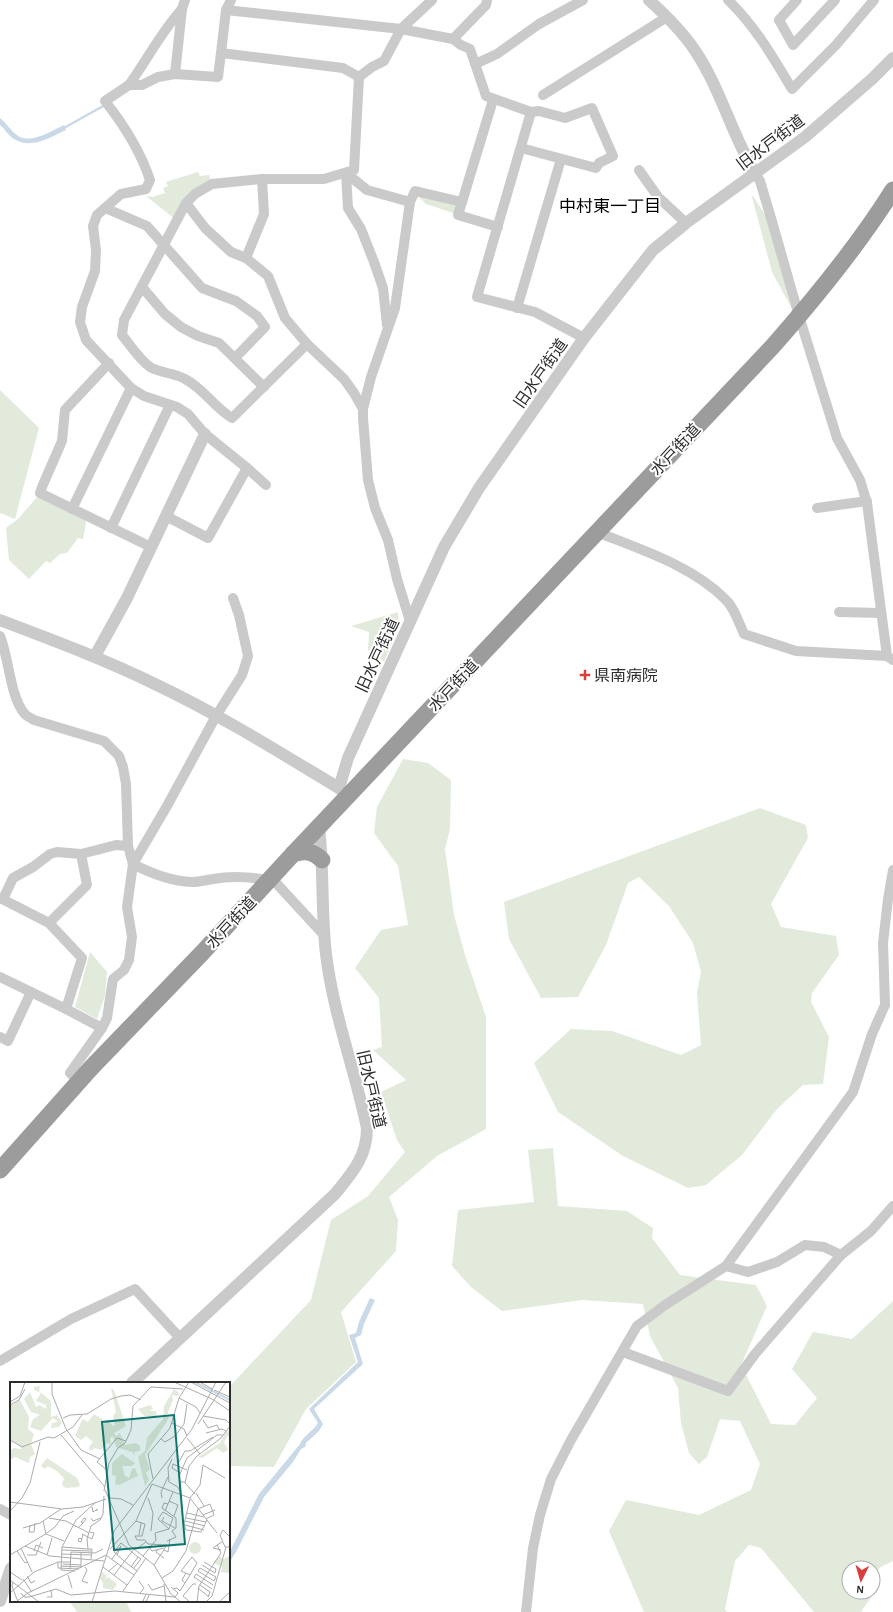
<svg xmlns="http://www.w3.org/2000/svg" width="893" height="1612" viewBox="0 0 893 1612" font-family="'Alegreya Sans','Noto Sans JP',sans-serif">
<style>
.green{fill:#e2eadb;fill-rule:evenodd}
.water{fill:#c9d9e8}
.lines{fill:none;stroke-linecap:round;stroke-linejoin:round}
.stream{stroke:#c9d9e8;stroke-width:2.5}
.minor{stroke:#cacaca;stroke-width:10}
.tertiary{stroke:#cacaca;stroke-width:12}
.trunk{stroke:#9c9c9c;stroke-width:17}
.poi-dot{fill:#d83e3b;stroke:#fff;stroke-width:1.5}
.labels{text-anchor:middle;stroke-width:4;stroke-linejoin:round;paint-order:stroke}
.street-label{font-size:16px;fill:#2d2d2d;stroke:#fff}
.poi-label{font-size:16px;fill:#2d2d2d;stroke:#fff;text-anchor:start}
.neighbourhood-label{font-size:17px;fill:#000;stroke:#fff}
.inset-river{fill:none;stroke:#c9d9e8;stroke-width:2}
.inset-road{fill:none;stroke:#ababab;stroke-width:1}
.view{fill:#0f766e;fill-opacity:0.15;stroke:#0f766e;stroke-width:2}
.inset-edge{fill:none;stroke:#2d2d2d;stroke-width:2}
</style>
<rect width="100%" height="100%" fill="#fff"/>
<!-- green -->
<g class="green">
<path d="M198,172L200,176L209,175L211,181L175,219L146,196L152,197L165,193L163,188L168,186L166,182Z"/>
<path d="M751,193L766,216L791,307L772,272Z"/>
<path d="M416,194L460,203L456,214L426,204Z"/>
<path d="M0,390L39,428L15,519L0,513Z"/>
<path d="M38,496L84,517L86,523L83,539L78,538L67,553L60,554L50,563L46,561L29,579L9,560L6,528L18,519Z"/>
<path d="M398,612L399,626L384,662L368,650L369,632L351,626Z"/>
<path d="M403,759L428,763L451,780L450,829L445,849L454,915L465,955L486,1017V1129L437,1156L389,1197L398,1220L396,1251L341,1312L356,1362L306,1409L274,1467L229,1466V1387L311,1300L331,1220L368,1196L405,1152L397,1140L381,1092L406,1080L373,1050L382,1047L379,998L355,968L381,930L408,925L398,866L374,833L377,807Z"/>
<path d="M760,808L806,825L808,838L771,904L781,927L836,936L839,955L812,993L811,1002L829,1037L823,1084L803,1085L777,1109L742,1155L706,1185L688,1188L623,1156L558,1112L534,1063L571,1029L612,1031L681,1055L701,1045L697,993L701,972L693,943L669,906L639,877L628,883L606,945L578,997L541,998L509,939L504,902Z"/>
<path d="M90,952L107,972L105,996L97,1019L75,1007Z"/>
<path d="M553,1148L558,1206L627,1211L653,1228L652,1238L680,1275L756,1285L767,1306L741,1365L771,1424L795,1425L817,1398L792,1369L813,1332L852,1339L893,1301V1561L879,1568L872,1596L861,1612H814L761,1548L749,1545L735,1561L725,1609L727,1612H644L609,1531L626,1500L699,1515L751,1490L760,1464L740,1421L720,1419L707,1457L699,1464L689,1453L681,1423L678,1388L650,1336L643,1304L582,1300L502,1311L471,1287L452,1266L458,1210L534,1202L528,1150ZM849,1568H873V1592H849Z"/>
<path d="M69,1601H126L131,1612H77Z"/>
</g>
<!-- water -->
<g class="water">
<path d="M0,118C6,123 12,132 18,136C32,144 51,131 64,125L66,130C51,137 32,149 16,140C9,137 5,129 0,125Z"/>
<path d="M370,1298L375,1300L364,1324L361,1335L355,1338L363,1364L314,1409L323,1424L319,1431L306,1443L305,1447L301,1449L293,1462L264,1497L236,1552L229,1563V1553L259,1494L300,1444C302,1437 314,1430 318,1423L309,1409L358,1362L349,1335L356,1333L359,1322Z"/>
</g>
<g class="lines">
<!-- stream -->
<path class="stream" d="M62,129L105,105"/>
<!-- minor -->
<g class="minor">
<path d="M231,0L226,10L221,53L343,68L359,77"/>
<path d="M728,0C755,26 773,57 792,89L836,45L874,0"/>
<path d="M797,0L779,20L793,45L835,0"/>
<path d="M226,10L401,29L453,39L461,45L470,49L486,96L531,112L539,111L565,118L592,108L613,156L599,163L596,168L521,148"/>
<path d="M453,39L486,5L487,0"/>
<path d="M475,64L497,54L539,24L583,0"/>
<path d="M175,74L182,9L185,0"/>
<path d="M129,85C147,60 161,32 182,9"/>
<path d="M543,95L667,17"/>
<path d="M531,112L477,297L535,312L584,338"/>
<path d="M639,170L658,197L686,223"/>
<path d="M346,173L367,190L410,202L415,191L462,202L458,215L498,227"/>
<path d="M346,173L348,208L361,229L374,262L383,288L387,325"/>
<path d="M755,173L760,181L771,218L799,316L837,438L860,480L867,503L887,656L893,660"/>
<path d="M462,202L493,100"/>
<path d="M186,203L205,228L231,252L246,258L268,276L285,318L307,344L232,418C215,408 203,388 185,379C175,373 160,373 150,367C139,359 131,346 122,335L124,320L186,203L195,194L212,184L262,179H324L354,170L359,77L372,67L384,61L401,29L432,0"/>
<path d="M105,208L147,226L202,288L236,301L257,316L265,327L235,358"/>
<path d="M246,258L264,214L262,179"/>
<path d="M142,287L165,314L181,327L198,336L219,343L264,387"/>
<path d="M517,308L561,159"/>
<path d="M307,344L344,379L354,393L363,409"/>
<path d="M109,363L65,410L62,441L42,487L40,493L151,547"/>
<path d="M247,468L266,485"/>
<path d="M817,508L867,501"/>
<path d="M72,509L131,388"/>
<path d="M166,516L208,538L247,468L205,434L188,414L177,407L144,396L131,388L86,340L80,322L82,307L95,271L96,250L93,226L97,215L121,194L146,189L150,180C140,150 124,125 105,101L129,85H142L158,77L175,74L218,77L221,53"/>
<path d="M111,528L170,405"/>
<path d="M597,532C639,549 693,566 725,599C734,607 739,623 744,634L796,651L887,656"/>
<path d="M839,612L881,613"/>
<path d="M410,621L397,579L388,540L375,508L368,480L363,418V409L371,377L395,308L410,202"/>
<path d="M0,636C9,658 10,696 24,713C26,716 31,718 34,720L104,741L119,756L123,767L126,784L128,846L133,864C152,874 170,881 192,882C199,882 206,880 213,879C230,876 262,876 277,884L324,935"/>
<path d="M0,898L49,923L82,958L66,1009L0,977"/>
<path d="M3,899L13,878L33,867L50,854L57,852L81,854L116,845L128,846"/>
<path d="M49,923L87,885L81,854"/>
<path d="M66,1009L102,1028"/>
<path d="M0,1037L8,1041L31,992"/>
<path d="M79,1081L70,1073L102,1028L107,1018L113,979L124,970L129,960L132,937L127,907L133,864L167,806L216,716L242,675L248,656L239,615L233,598"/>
<path d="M726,1266L748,1272L777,1262L805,1245L824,1247L841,1255"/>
<path d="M623,1352L728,1391L755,1354L841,1255L871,1231L893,1206"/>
<path d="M0,1361L71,1319L135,1289L180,1338"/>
<path d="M0,1509L11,1515"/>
<path d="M526,1612L533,1548L540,1515L551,1479L571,1440L637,1326L665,1305L726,1266L853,1092L872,1034L885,1005L883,943L888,899L893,870"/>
</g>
<!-- tertiary -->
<g class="tertiary">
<path d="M649,0C666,16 683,32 696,52C721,90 732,135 755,173"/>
<path d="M0,620C53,640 106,660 157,685C220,715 279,752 339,788"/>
<path d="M95,656L127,598L205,434"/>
<path d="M348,796L339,788L348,758L444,547L479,488L584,338L653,250L686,223L805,137L872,79L893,58"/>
<path d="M132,1383L335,1194C352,1173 367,1157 367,1128C355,1070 333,1013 326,954C321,912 324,869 319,827"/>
<path d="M0,1601L11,1568"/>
</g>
<!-- trunk -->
<g class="trunk">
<path d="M293,854C305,850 313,851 322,860"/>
<path d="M0,1170L91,1068L202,953L293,854L773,346C816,297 858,246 893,190"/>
</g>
</g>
<!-- markers -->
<path class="poi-dot" d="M583 669h4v4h4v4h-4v4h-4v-4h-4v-4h4z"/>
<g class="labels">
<!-- street labels -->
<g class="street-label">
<text transform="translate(770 142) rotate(-37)" y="6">旧水戸街道</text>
<text transform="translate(540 373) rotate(-55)" y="6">旧水戸街道</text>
<text transform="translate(675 449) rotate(-47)" y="6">水戸街道</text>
<text transform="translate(377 655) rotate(-65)" y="6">旧水戸街道</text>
<text transform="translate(453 685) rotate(-47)" y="6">水戸街道</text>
<text transform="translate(231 922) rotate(-47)" y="6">水戸街道</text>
<text transform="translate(372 1089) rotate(77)" y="6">旧水戸街道</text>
</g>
<!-- poi labels -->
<g class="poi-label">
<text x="594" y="681">県南病院</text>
</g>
<!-- neighbourhood labels -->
<g class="neighbourhood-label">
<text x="610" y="212">中村東一丁目</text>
</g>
</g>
<!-- overview -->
<g transform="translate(10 1382)">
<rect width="220" height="220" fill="#fff"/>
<path d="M30,4L29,9L41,19V35L47,33L52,41L49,45L41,46L42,41L48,40L43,36L31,49L20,45L23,37L30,33L21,30L14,17L20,10L26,25L29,23L36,27V23L26,19L31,11L24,8V5ZM101,6L104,8L116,44L104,51L106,54L110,51L115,63L126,61L130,64V69L124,70L125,74L122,70L106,65L103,54L100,56L101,62L97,61L91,68L85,66L80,69L79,65L83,60L76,54L71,58L65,54L71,40L73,37L78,40L84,32L92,37L93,44L97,38L103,44L105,43L103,34L106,30ZM164,7L169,11L168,14L162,13L163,18L157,33L159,36L135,73L140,87L136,91L139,98L135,104L128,75L135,69L137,56L153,37L154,24ZM10,18L19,35L18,47L24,52L21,62L25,72L20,75L19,81L5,75L0,78L1,68L4,66L11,67V65L0,57V24ZM140,23L143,26L140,29H146L147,34H134L128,27ZM220,48V54H217L214,60L218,68L213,71L207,66L192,76L188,75L210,61L215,51ZM112,72L125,81L122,84H112L115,94L119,96L122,87L125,86L128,94L109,103L105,102L106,94L102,93V81ZM37,76L67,96L70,103L68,105L56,106L52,103L54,96L47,89L38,84L35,87L31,84ZM179 166a6 6 0 1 1 12 0a6 6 0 1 1-12 0ZM209,174L213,177L220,174V190L218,191L211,190L212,185L204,181ZM92,190L97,194L95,198L98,195L107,202L103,208L93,206V200L90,197Z" fill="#e2eadb"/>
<path class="inset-river" d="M185,0L220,18"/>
<path class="inset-road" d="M42,0V12L56,47L71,68L90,77M164,0L202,17L220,29M181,0L220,21M190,0L202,7M204,8L220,15M169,16L186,25L190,31M0,20L10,14L15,0M0,23L9,18L15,7M198,27L216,0M193,34L216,38L220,42M53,36L60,33L77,32L101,17L111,14L120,13L131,18M193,38L198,46L207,43L209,47M162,41L174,47L177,54M188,42L198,27M196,51L212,47L216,49M51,53L95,105M177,56L190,72M151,57L155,60L165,54L174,42L177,22M0,58L12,65L38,55L44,56L63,45L72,33M180,69L203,55M162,77L158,86L159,100L168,105L171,112M169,80L175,69H180M97,88L87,80L107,56L116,59M170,91L162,86L163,82L177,88M143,97L138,72L160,46L169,16L179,0M175,100H170L169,94L177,76L207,53H213M142,102L180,116L207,151M95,108L119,163L144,183L161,212L171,220M94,109L99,81L108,66L115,61L121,48L123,24L141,5L173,7M186,111L194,124M185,112L175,101L179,84L187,74L211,56L220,44M100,116L111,117L123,123M138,116L143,131L141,149M152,116L151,110L158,95M180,116L190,103L193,83L215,96M180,117L174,142L176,148L191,150L197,138M159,119L168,123L164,134M0,120L52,127L73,125L96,117M82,125L83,130L88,127L86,129M0,129L12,116L20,101L30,60M155,129L163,110M177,131L194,135M193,133L205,128M154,135L152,139L165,146M39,136L56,139L79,151M81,136L83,139L91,136M176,136L196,140M33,139L36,152L54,159M126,139L135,142L132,154M175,139L195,144M20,143L19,150H24L25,141M175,143L194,148M69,145L73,141L76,137L74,136L71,140L73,141M13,146L30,141L51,127M72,152L82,157L84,151L80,150M129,153L131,141M210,153L215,165H220M210,153L213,148L220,155M132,154H125L127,158H135L138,162L157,163M72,157L69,156L68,159L71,160L73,152M157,159L166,155L162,149L166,146V136L152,126L154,121L158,122M207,163L203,166L211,168M15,164L40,174L94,179M52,165L78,167M11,166L22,190M140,166L142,169L154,166M100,167L126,139L142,102M148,167L146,170L154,176M52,168L81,169M125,168L136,160M154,168L158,170L160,157M7,169L15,181L18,180M24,169L26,163L33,166M61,170L85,171L93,167M51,172L81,173M0,173L34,153L45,145L53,134L64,129M17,173H26L31,160M37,173L42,156M97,174L124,193M133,174L146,158L145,151L159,147L163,136L153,130L148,137L159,147M182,175L187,181L180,193L171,189ZM81,177L82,167H78L77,157L81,144L90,138L93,132L94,114M102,177L111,164L107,173M114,179L104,170L111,161L128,175L121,185M114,179L127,189M48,180V186L69,187M194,180L206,187L205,191M53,182L71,183M144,183L157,163M192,183L205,191M51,184L71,185M75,185L77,188L72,199L78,201M93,185L117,203M71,186V171M190,186L206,195L204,199L188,189ZM60,187L61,170M123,187L131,177L128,175M65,189L51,188L52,165L66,138L86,120M99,189L108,181M0,190L12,198M220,191V215M186,192L184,195L202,207M186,192L203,203M58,193L62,206M104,193L124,167M17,194L21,201L25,199M152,196L163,189L176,169L188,127L200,122L204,133L196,137M13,197L22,210M0,198L29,220M129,199L134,206L130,211M3,200L2,204L8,220M175,201L172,198L176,191M138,202L142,208L154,204M154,202L156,220M190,203L200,210L198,215M161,205L168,211L165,215M188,206L199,215M163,207L167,206L170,209L180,193M113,209L136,176M0,211L24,190L48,180H61M11,211L14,215H19L46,207L61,213L105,209L165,215M136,212L133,219L136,220L139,213M37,215H42L41,208M7,219L18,211L96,173M82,220L104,149L182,47L206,0M180,220L173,214L183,202H186M187,220L189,204L211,171L207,163L212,160M196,220L202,214L216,165M209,220L220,210"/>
<path class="view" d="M164,33L175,162L104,168L92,40Z"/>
<rect width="220" height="220" class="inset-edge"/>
</g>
<!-- north arrow -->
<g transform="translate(861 1580) rotate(185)"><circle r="19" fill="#ffffff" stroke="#ababab"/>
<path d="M0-3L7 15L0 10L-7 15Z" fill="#d83e3b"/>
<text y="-6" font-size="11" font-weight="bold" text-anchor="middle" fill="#2d2d2d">N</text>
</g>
</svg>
